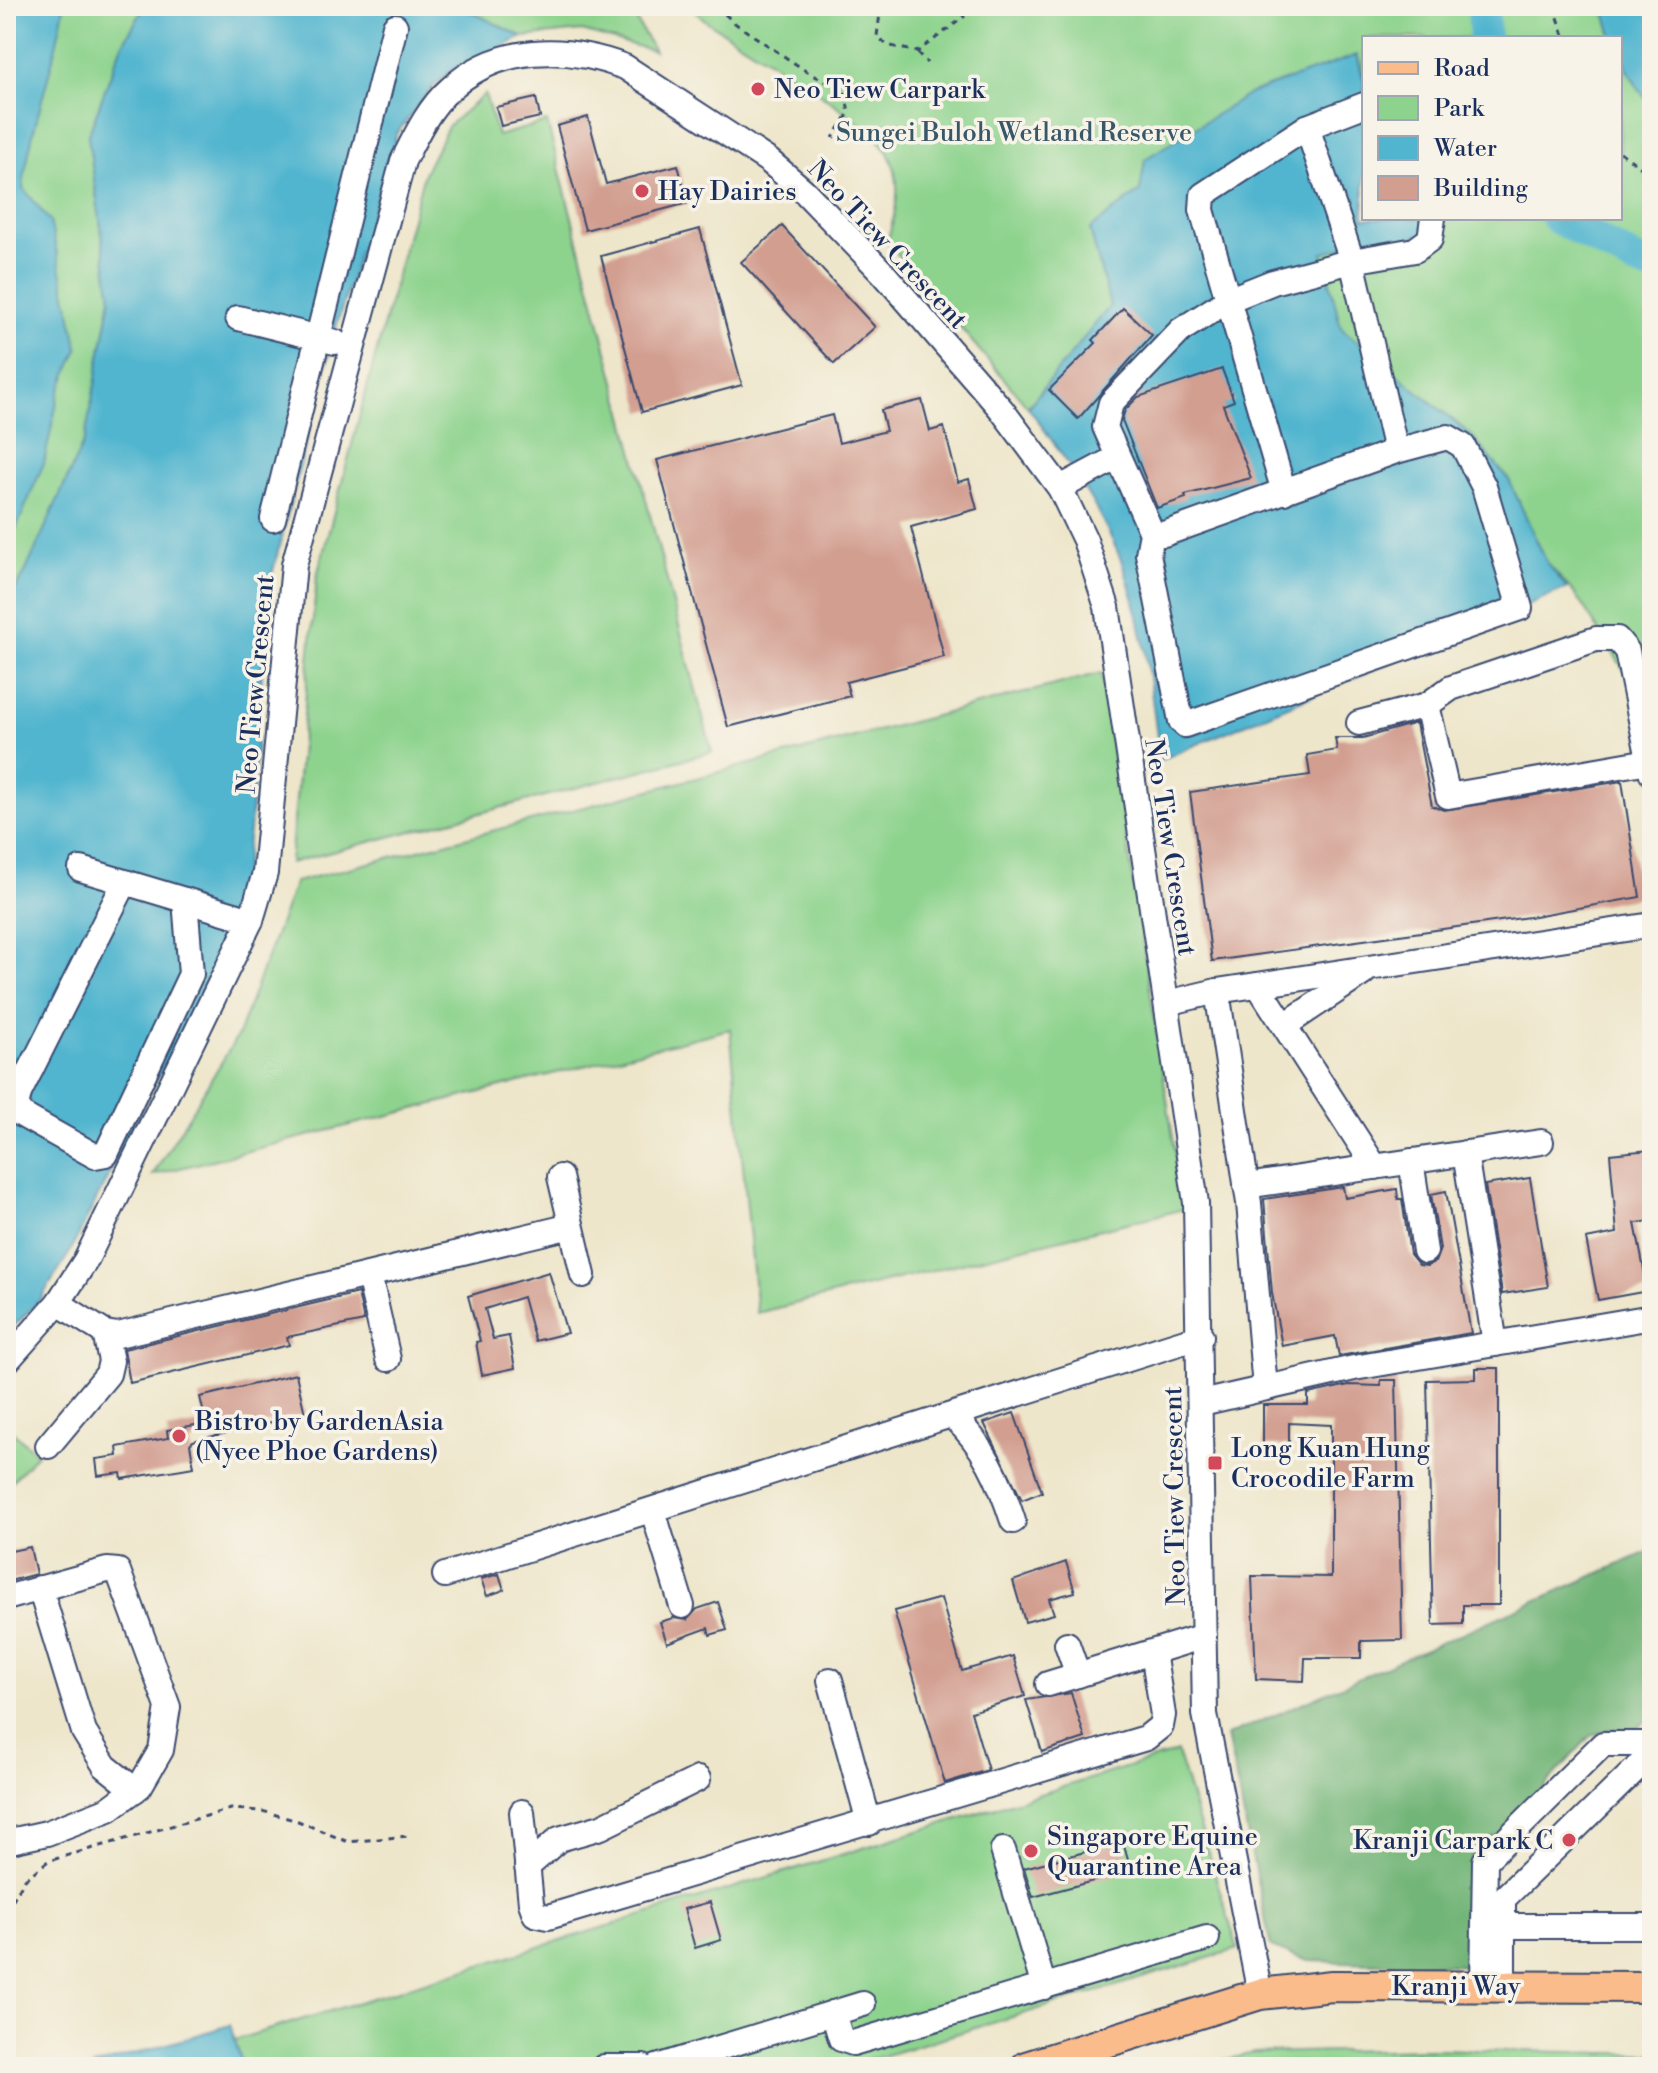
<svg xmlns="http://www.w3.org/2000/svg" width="1658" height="2073" viewBox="0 0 1658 2073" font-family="'Libre Bodoni',serif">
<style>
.green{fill:#8dd38d;stroke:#548176;stroke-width:2}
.forest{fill:#72b578;stroke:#46726b;stroke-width:2}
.water{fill:#51b5cf;stroke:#367296;stroke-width:2}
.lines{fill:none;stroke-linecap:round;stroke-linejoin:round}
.river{stroke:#51b5cf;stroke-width:32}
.building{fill:#d29e90}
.minor-casing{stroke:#3b4a6e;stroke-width:28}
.major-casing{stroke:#3b4a6e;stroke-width:34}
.path{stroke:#3b4a6e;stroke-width:3;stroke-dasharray:6 6;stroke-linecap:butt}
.minor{stroke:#fff;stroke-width:24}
.major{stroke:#fabc8b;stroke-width:30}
.poi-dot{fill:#d1495b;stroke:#f7f3e8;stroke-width:3}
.labels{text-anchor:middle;stroke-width:7;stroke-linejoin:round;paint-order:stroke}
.poi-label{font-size:26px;fill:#1b2f5e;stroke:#f7f3e8;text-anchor:start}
.park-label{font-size:26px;fill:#38586a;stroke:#f7f3e8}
.street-label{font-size:26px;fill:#1b2f5e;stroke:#f7f3e8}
</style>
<rect width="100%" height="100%" fill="#f7f3e8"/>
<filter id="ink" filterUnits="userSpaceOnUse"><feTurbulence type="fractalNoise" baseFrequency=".0125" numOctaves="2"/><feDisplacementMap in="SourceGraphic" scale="16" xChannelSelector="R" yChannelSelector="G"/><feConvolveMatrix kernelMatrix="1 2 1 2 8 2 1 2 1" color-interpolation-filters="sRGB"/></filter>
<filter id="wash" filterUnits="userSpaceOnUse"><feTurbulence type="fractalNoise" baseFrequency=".006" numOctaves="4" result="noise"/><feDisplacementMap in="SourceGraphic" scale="32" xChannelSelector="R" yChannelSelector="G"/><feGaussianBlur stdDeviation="1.8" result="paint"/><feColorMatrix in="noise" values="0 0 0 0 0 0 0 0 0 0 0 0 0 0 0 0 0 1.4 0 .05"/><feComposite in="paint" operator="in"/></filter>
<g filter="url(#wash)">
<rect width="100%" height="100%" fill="#eee6ca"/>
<!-- green -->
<g class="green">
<path d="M6,6H145L121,47L88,136L111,298L85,439L24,575L6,604Z"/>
<path d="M459,6H628L654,51L582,31L523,37Z"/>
<path d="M690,6H1603L1613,38H1364V82L1358,56L1140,191L1090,230L1111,306L1028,407L887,242C896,213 904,181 888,153C869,118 745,47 706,21Z"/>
<path d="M1620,51L1623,57L1652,71V696L1642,698L1575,594L1547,563L1509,480L1471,435L1341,329L1322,251L1402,233L1398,218H1620Z"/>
<path d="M485,94L497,136L547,122L712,752L290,863L317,576L424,173L449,125Z"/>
<path d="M1101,673L1184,1209L757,1313L730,1029L153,1175L238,1035L295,882Z"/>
<path d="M6,1425L37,1454L6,1488Z"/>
<path d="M1177,1752L1238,1949L846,2067H243L235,2040Z"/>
<path d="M1430,2049L1652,2054V2067H1194L1254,2053Z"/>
</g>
<!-- forest -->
<path class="forest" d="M1652,1550V1716L1635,1730L1611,1729L1590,1736L1503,1832L1481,1843L1472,1856L1480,1966L1308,1961L1271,1947L1227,1736Z"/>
<!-- water -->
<g class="water">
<path d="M6,6H64C55,68 30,126 23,188L50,221L78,349L59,392L44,463L6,552Z"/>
<path d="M145,6H459L523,37L451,70L429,91L397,133L337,324L268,590L252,806L241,899L219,956L70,1252L40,1300L6,1334V604L24,575L85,439L111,298L88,136L121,47Z"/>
<path d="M1603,6H1652V107C1637,88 1620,63 1620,38H1613Z"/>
<path d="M1357,55L1364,82V218H1424V234L1359,253L1352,244L1323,253L1341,328L1471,435L1509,480L1547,563L1567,588L1160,760C1151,694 1145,622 1121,560C1099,505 1062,454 1028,407L1110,306L1090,229L1140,191L1145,159L1251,93Z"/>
<path d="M230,2025L243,2067H92Z"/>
</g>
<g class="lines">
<!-- river -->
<g class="river">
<path d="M1483,6L1485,38"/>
<path d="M1557,218L1637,262L1652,266"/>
</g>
</g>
<g id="blocks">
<!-- building -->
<g class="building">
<path d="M536,98L540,117L501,126L496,107Z"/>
<path d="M588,117L606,184L678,165L688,203L585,230L557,126Z"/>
<path d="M782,226L875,327L834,364L741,262Z"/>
<path d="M700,229L742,385L642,412L601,256Z"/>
<path d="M1123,308L1152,335L1078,419L1049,390L1096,343L1093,340Z"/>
<path d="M1222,369L1234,401L1223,405L1251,478L1185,495L1186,498L1157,508L1122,420L1125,410L1138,397Z"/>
<path d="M922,400L930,431L944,427L958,482L969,479L977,509L911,527L944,657L846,682L850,696L728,727L657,460L832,415L839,443L886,431L881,410Z"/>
<path d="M1416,723L1432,806L1444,810L1622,781L1640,897L1529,917L1212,961L1190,792L1310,775L1307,755L1337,750L1335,738H1363Z"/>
<path d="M1650,1150L1652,1221L1635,1223L1648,1291L1598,1300L1586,1239L1617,1233L1610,1154Z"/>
<path d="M1530,1178L1548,1287L1502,1294L1485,1185Z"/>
<path d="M1343,1187L1345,1198L1397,1189L1398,1199H1402L1410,1254L1419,1265L1427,1266L1435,1262L1440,1249L1431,1194L1446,1191L1471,1333L1339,1356L1335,1336L1282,1346L1272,1293L1264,1199Z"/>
<path d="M549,1272L567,1333L535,1341L523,1297L485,1309L493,1339L509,1336L515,1368L482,1375L476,1342L480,1341L468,1296Z"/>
<path d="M358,1293L364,1321L287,1337L289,1345L130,1383L124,1349Z"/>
<path d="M1476,1368H1499V1605H1463V1624L1433,1625L1427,1380L1476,1379Z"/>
<path d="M296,1374L305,1414L193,1441L190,1444L194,1467L122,1479L121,1473L98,1476L96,1459L118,1456L117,1447L168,1438L167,1430L206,1423L200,1397Z"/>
<path d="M1381,1380H1396L1402,1640L1361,1641V1658H1305L1304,1681L1256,1679L1252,1576L1331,1577V1425L1289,1423V1446H1263V1405H1308V1394L1349,1385L1381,1386Z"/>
<path d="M1014,1413L1042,1492L1022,1500L984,1423Z"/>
<path d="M30,1547L36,1574L6,1582V1552Z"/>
<path d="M1066,1562L1075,1592L1049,1599L1054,1614L1025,1622L1013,1581Z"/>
<path d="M499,1574L504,1590L487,1596L481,1579Z"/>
<path d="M941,1598L962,1671L1013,1656L1025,1696L971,1712L988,1770L945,1783L894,1611Z"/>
<path d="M718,1602L727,1630L710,1635L708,1628L667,1643L660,1622L673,1618L687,1620L697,1609Z"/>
<path d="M1071,1693L1085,1738L1042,1752L1026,1700Z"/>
<path d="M1123,1842L1131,1871L1033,1897L1024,1868Z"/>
<path d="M710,1902L721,1940L695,1948L684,1909Z"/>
</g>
</g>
</g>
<g filter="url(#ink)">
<use href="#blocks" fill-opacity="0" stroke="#3b4a6e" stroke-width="2"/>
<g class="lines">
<!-- minor casing -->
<g class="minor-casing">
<g id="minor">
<path d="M1307,127L1352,261L1396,451"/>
<path d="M238,318L335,342"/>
<path d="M1060,488L1116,458"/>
<path d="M1284,492L1202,210L1203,195L1307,127L1364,105"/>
<path d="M273,519L395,26"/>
<path d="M1152,533L1164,534L1396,451L1448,437L1463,446L1484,487L1520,608L1185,725L1181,721L1148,554L1152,533L1105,427L1111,403L1181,330L1228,300L1273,282L1352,261L1415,250L1430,239L1433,218"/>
<path d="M1427,705L1448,796L1649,761"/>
<path d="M1359,723L1427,705L1451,688L1596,639H1617L1627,651L1652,774"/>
<path d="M81,869L251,920"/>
<path d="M125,882L19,1093L16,1108L22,1115L95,1156L106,1154L191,974L185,900"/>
<path d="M1258,985L1375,1167"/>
<path d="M1217,991L1249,1203L1265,1388"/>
<path d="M1167,1003L1217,991L1652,925"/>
<path d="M1285,1025L1363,973"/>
<path d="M1465,1153L1495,1344"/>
<path d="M1411,1161L1425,1251"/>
<path d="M560,1177L583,1275"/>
<path d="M1246,1186L1541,1142"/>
<path d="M369,1275L388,1359"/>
<path d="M58,1303L105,1333L118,1335L571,1226"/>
<path d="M6,1362L58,1303L86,1260L251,920L265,873L294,565L403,161C415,137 429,107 450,89C499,44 567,45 625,67L769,161L804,191L884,274L1001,409L1060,488L1085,540L1107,607L1196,1203L1205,1714L1260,1994"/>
<path d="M1201,1403L1354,1368L1652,1317"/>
<path d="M952,1416C984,1444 1000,1481 1013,1521"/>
<path d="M48,1446L108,1374L111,1361L105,1333"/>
<path d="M653,1511L682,1606"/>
<path d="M445,1575L1201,1336"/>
<path d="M40,1588L84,1732L105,1766L135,1790"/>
<path d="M6,1598L107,1570L118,1571L168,1707L161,1750L140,1786L109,1809L47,1833L6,1842"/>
<path d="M1067,1644L1078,1675"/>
<path d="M830,1680L869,1823"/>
<path d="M1048,1684L1204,1636"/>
<path d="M522,1812L531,1903L535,1914L548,1917L1146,1738L1161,1726L1163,1715L1153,1652"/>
<path d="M1003,1850L1044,1987"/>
<path d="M527,1867L559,1839L601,1827L698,1779"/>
<path d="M1503,1926H1652"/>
<path d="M1483,1985L1485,1861L1603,1744H1652"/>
<path d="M1503,1986V1899L1641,1764H1652"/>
<path d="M833,2013L841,2039L853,2043L1207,1938"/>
<path d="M604,2067H643"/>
<path d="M657,2067L863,2004"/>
</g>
</g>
<!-- major casing -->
<g class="major-casing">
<path id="major" d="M1026,2067L1260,1994L1332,1986L1652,1987"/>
</g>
<!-- path -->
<g class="path">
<path d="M716,6L736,24L809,73L845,91L849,113L833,138"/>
<path d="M881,6L877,36L887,45L917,52L964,17L957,6"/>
<path d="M1554,6L1565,38"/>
<path d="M917,52L927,63"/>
<path d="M1620,152L1652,176"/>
<path d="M6,1911L25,1879L48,1861L231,1809L262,1811L298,1821L348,1842L408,1836"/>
</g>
<!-- minor -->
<use href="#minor" class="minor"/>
<!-- major -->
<use href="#major" class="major"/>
</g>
</g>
<!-- markers -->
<g class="poi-dot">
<circle cx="758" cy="89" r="8"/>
<circle cx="642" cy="191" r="8"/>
<circle cx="179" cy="1436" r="8"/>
<rect x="1207" y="1455" width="16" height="16" rx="4"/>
<circle cx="1569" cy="1840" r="8"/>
<circle cx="1031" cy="1851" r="8"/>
</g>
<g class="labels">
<!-- poi labels -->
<g class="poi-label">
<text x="774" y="98">Neo Tiew Carpark</text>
<text x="658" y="200">Hay Dairies</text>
<text x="195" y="1430">Bistro by GardenAsia<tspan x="195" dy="30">(Nyee Phoe Gardens)</tspan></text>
<text x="1231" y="1457">Long Kuan Hung<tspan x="1231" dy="30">Crocodile Farm</tspan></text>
<text x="1047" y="1845">Singapore Equine<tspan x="1047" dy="30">Quarantine Area</tspan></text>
<text x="1553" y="1849" text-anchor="end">Kranji Carpark C</text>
</g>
<!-- park labels -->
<g class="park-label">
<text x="1014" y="141">Sungei Buloh Wetland Reserve</text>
</g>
<!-- street labels -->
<g class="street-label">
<text transform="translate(888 244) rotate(47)" y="9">Neo Tiew Crescent</text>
<text transform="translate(255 684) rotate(-85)" y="9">Neo Tiew Crescent</text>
<text transform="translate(1171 847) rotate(81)" y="9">Neo Tiew Crescent</text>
<text transform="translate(1174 1496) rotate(-91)" y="9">Neo Tiew Crescent</text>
<text x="1456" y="1995">Kranji Way</text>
</g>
</g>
<!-- margin -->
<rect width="1658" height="2073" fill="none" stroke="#f7f3e8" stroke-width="32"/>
<!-- legend -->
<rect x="1362" y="36" width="260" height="184" fill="#f7f3e8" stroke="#9fa5b1" stroke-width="2"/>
<rect x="1378" y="62" width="40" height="12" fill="#fabc8b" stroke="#9fa5b1" stroke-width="2"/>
<text x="1434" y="76" font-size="24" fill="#1b2f5e">Road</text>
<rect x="1378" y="96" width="40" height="24" fill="#8dd38d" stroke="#9fa5b1" stroke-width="2"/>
<text x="1434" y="116" font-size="24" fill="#1b2f5e">Park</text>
<rect x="1378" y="136" width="40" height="24" fill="#51b5cf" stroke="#9fa5b1" stroke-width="2"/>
<text x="1434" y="156" font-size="24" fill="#1b2f5e">Water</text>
<rect x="1378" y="176" width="40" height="24" fill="#d29e90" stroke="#9fa5b1" stroke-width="2"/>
<text x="1434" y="196" font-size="24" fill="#1b2f5e">Building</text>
</svg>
